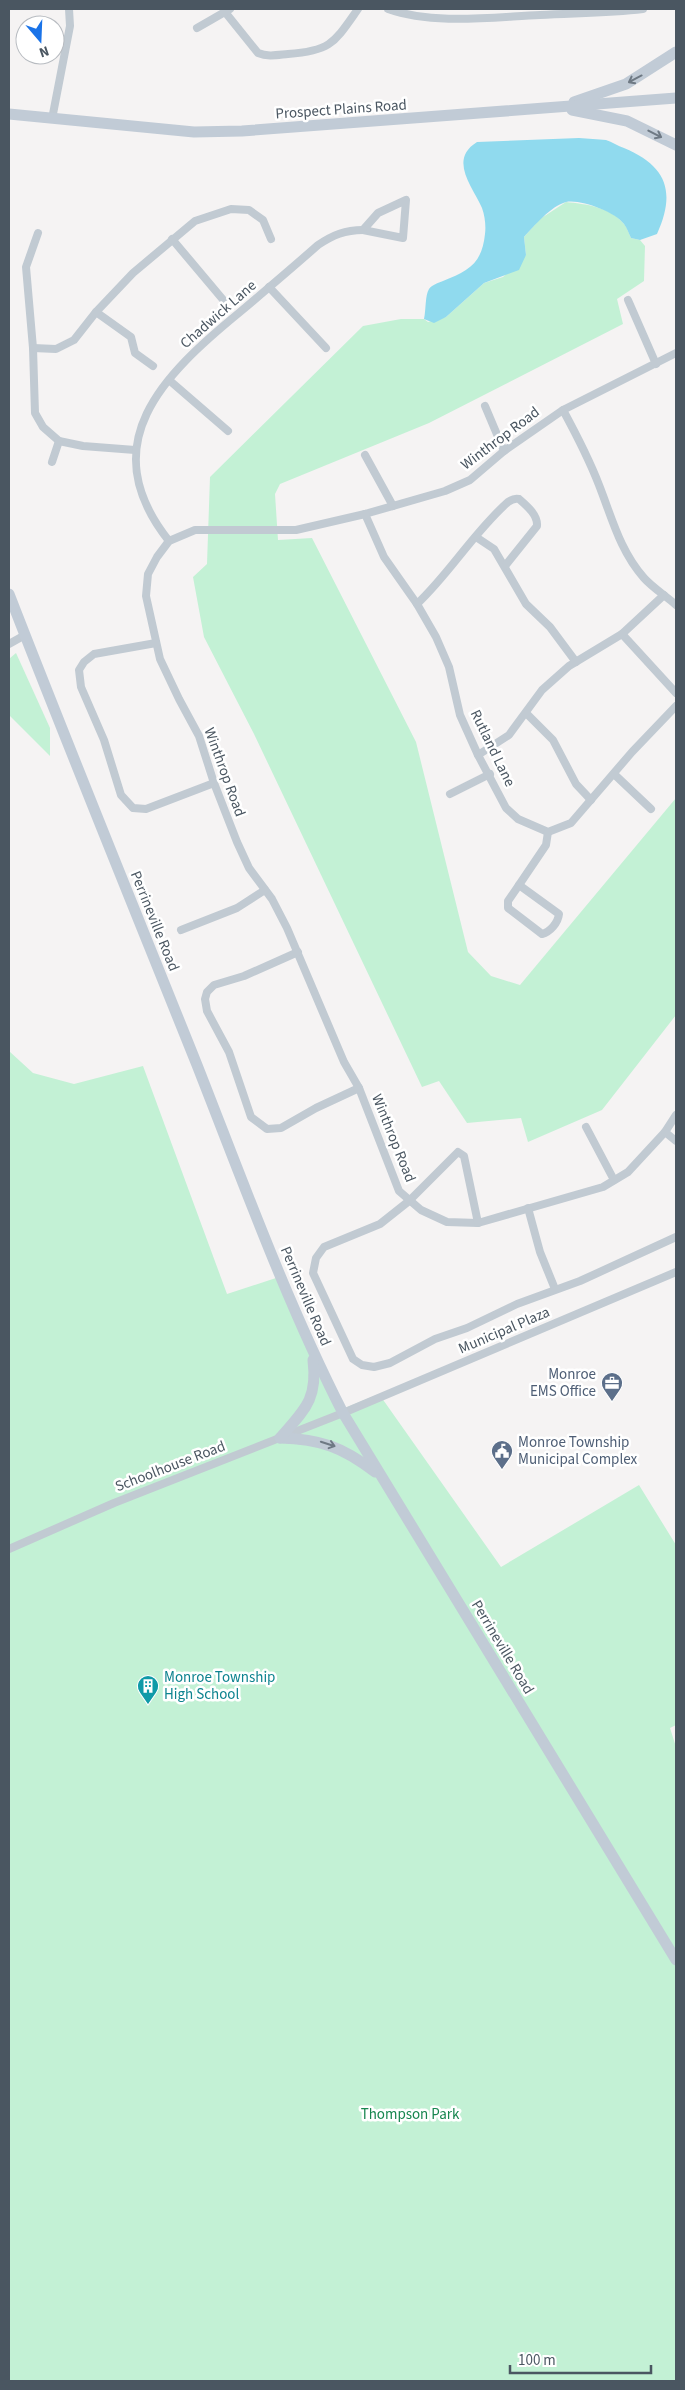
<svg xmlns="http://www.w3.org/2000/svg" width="685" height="2390" viewBox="0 0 685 2390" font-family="'Source Sans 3',sans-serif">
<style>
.green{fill:#c3f1d5}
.water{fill:#90daee}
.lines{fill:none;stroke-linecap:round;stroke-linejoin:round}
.street{stroke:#c1cad2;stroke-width:8}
.secondary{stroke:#c1cbd6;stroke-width:11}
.oneway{stroke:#6e7984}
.labels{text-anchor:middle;stroke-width:5;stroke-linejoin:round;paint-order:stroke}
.street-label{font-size:15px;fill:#4a5661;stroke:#fff}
.service-label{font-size:15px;fill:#4e5e75;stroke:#fff;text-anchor:end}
.culture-label{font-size:15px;fill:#0d838f;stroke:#fff;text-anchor:start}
.park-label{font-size:15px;fill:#17864f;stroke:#fff}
</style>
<rect width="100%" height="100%" fill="#f5f3f3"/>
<!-- green -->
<g class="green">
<path d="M566,202C585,204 611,207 624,224C627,227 629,234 631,238L640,240L645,246L644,281L617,299L623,324L429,423L280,484L275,494L278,540L312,538L416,742L468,952L491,976L520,985L676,798V1015L602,1110L528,1142L521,1118L467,1123L439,1081L422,1087L254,734L204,637L193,577L207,564L210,477L363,326L401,319H424L428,322L446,317L484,283L503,277L526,255L524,237L540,219Z"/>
<path d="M16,653L50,728V756L9,715V659Z"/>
<path d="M9,1051L33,1073L74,1084L143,1066L227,1294L279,1277L340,1410L379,1394L501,1567L639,1485L676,1545V1725L670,1728L676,1747V2381H9Z"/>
</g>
<!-- water -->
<path class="water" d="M579,138C588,139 598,139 606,140C612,142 618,146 624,148C667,166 676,192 657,234L640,240L631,238C629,234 627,228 624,224C615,212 581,199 566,202C551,206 534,226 524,237L526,255L519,270L484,283L446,317L434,323L424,319C426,310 425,295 429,289C432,285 438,283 443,281C468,271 482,264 485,234C486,226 485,216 482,208C473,187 448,160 477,142Z"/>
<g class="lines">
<!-- street -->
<g class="street">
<path d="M388,9C433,25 493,17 540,15C574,13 609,13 643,9"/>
<path d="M225,12L258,53C268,57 277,55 288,54C331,51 334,43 358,9"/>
<path d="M197,28L230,9"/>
<path d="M52,119L70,26L69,9"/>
<path d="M406,200L403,238L363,230L378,213Z"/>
<path d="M38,233L26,267L33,348L35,413L43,427L59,441L83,446L135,450"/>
<path d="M172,239L225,302"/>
<path d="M269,287L326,348"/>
<path d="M628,300L656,364"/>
<path d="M96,312L131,337L135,353L153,366"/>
<path d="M33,348L56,349L74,340L96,312L133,273L195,221L231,209L249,210L263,220L271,239"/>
<path d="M676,353L563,410L504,451L470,480L445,491L365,514L296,530H195L169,541L157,557L148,574L146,596L160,659L179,699L199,736L214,783L237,842L249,868L272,899L287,928L344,1062L359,1088L399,1191L421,1210L447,1222L478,1223L603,1187L628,1172L665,1132L676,1115"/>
<path d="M169,380L228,431"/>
<path d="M485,406L504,451"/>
<path d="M563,410C576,434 589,459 599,485C612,518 620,551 644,578C653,588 666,596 676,605"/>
<path d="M365,455L393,506"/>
<path d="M52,462L59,441"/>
<path d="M365,514L384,557L417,604L436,637L449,667L460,715L478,755L506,808L518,819L548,832L571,823L632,752L676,706"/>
<path d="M476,537L494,549L526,604L550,627L576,662"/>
<path d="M169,541C92,444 163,375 240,312C266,290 292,268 318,245C333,235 345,230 363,230"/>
<path d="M417,604C450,573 474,532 508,502C512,499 515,498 519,499C527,506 538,515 537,526L505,566"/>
<path d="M622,634L676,693"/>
<path d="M156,643L94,654L84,662L79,670L81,687L104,740L121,795L133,808L146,809L214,783"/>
<path d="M9,644L25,635"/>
<path d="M526,713L553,740L576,784L591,800"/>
<path d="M478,755L509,735L542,690L569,666L622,634L664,595"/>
<path d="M614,774L651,809"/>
<path d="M450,794L490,774"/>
<path d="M519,885L559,914C558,923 550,932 542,934L508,908V901Z"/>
<path d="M519,885L546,845L548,832"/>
<path d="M181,930L237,908L265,890"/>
<path d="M298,952L244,976L214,985L207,992L205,999L207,1011L229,1052L251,1117L267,1129L281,1128L316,1108L359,1088"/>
<path d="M586,1127L614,1180"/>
<path d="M665,1132L676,1141"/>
<path d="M528,1208L540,1252L555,1289"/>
<path d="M478,1223L464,1156L458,1152L409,1201L380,1224L324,1247L316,1258L313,1273L353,1359L362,1365L374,1367L390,1363L435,1339L467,1328L517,1304L580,1281L676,1237"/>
<path d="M9,1549L114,1503L343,1413L676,1272"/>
</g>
<!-- secondary -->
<g class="secondary">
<path d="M574,102L626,84L676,52"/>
<path d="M572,110L627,121L676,145"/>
<path d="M9,114L194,132L242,131L676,98"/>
<path d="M9,594C70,751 134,908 197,1065C243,1182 286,1301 343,1413L676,1960"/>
<path d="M280,1438C320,1439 343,1447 375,1472"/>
<path d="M280,1438C304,1410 318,1400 313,1360"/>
</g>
</g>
<!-- one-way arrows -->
<defs><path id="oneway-shaft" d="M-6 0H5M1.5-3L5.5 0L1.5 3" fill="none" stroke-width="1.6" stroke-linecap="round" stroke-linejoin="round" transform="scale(1.25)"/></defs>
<g class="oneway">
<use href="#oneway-shaft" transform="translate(635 79) rotate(152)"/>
<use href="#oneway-shaft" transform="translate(655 134) rotate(27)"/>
<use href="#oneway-shaft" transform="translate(328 1444) rotate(18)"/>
</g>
<!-- icons -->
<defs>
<g id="office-pin" transform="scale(1.125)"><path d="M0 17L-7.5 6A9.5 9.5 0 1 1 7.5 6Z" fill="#5c6f8a" stroke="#fff"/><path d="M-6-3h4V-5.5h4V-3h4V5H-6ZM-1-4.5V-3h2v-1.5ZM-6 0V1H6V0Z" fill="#fff"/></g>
<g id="civic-pin" transform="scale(1.125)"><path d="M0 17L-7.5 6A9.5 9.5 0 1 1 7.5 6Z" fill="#5c6f8a" stroke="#fff"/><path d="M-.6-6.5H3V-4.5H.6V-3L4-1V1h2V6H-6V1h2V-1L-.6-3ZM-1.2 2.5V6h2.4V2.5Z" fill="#fff"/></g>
<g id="building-pin" transform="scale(1.125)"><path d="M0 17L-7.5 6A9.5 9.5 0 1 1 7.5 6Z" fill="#0f9aa8" stroke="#fff"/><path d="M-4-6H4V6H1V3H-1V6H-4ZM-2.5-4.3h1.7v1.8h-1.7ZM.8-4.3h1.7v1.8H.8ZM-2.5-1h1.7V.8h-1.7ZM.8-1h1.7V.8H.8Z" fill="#fff"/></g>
</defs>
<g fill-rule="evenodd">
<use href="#office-pin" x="612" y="1383"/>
<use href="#civic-pin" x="502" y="1451"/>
<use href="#building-pin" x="148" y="1686"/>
</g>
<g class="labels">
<!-- street labels -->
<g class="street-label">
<text transform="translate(341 109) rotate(-4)" y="5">Prospect Plains Road</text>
<text transform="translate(218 314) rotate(-41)" y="5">Chadwick Lane</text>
<text transform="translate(500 438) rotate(-37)" y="5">Winthrop Road</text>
<text transform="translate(493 748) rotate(64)" y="5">Rutland Lane</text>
<text transform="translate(225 772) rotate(70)" y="5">Winthrop Road</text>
<text transform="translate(155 921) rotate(68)" y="5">Perrineville Road</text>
<text transform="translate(394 1138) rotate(68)" y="5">Winthrop Road</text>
<text transform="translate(306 1296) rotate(67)" y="5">Perrineville Road</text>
<text transform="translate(504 1330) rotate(-23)" y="5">Municipal Plaza</text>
<text transform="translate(170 1466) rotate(-21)" y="5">Schoolhouse Road</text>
<text transform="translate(503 1647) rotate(59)" y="5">Perrineville Road</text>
</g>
<!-- service labels -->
<g class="service-label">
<text x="596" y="1379">Monroe<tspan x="596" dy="17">EMS Office</tspan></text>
<text x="518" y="1447" text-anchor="start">Monroe Township<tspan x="518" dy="17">Municipal Complex</tspan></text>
</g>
<!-- culture labels -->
<g class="culture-label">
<text x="164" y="1682">Monroe Township<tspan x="164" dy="17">High School</tspan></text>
</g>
<!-- park labels -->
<g class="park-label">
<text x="410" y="2119">Thompson Park</text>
</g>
</g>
<!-- border -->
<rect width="685" height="2390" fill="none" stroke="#4a5661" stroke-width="20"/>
<!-- north arrow -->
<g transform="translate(40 40) rotate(161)"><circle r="24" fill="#ffffff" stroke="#b7bbc0"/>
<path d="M0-4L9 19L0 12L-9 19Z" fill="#1a73e8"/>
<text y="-8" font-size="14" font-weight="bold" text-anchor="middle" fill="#4a5661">N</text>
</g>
<!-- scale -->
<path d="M510 2365v8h141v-8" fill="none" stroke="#4a5661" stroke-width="2.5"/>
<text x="518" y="2365" font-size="15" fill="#4a5661" stroke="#ffffff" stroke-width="4" paint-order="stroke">100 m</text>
</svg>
